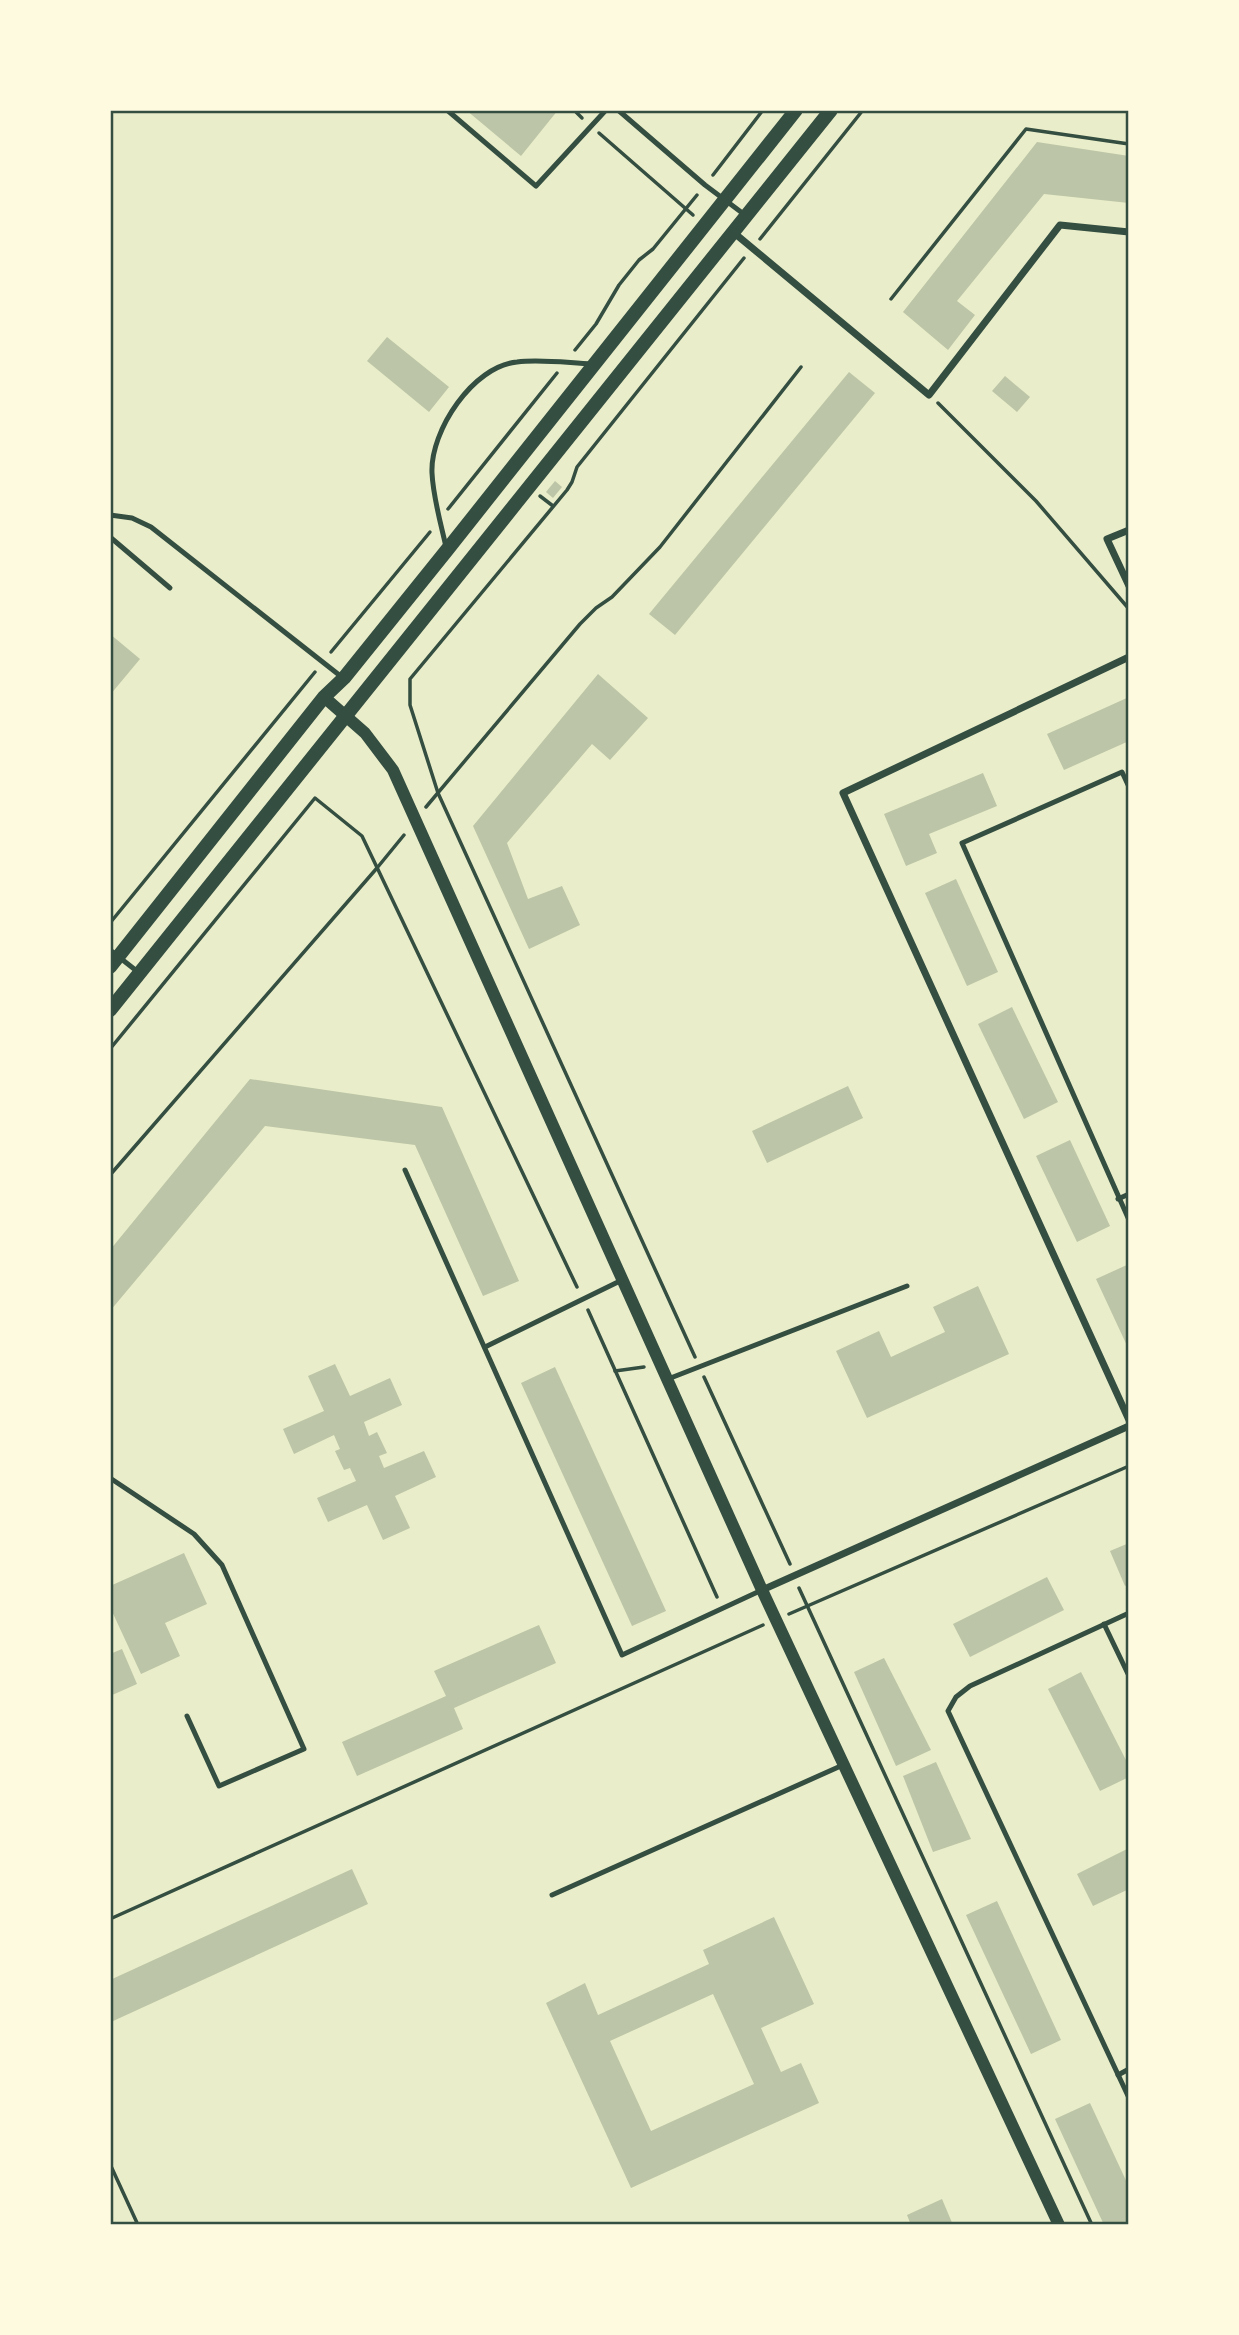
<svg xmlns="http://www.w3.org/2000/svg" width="1239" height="2335" viewBox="0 0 1239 2335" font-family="Rubik,sans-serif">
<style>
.building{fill:#bcc5a7;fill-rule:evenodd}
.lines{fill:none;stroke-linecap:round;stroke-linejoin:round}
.path{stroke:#344e41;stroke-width:3.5}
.service{stroke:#344e41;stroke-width:5}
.minor{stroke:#344e41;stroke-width:7}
.tertiary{stroke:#344e41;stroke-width:12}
.secondary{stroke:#344e41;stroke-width:14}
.neatline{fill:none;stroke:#344e41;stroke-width:2.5}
</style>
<rect width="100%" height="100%" fill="#e9edc9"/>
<!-- building -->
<g class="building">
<path d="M466,110H558L521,156Z"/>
<path d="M1037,142L1129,156V203L1044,194L957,301L975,315L948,350L903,312Z"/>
<path d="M387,337L449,387L429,412L367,361Z"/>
<path d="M849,372L875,393L675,635L649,614Z"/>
<path d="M1005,376L1030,397L1017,412L992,391Z"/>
<path d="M555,481L562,487L553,498L546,492Z"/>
<path d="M110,634L140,659L110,695Z"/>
<path d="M598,674L648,718L610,760L592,744L507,843L528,899L562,886L580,925L529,949L473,826Z"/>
<path d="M1129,697V741L1064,770L1047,734Z"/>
<path d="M983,773L997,806L929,834L937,853L906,866L884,814Z"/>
<path d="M956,879L998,972L967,986L925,893Z"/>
<path d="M1012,1007L1058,1102L1024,1119L978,1024Z"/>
<path d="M250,1079L442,1107L519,1281L483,1296L415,1145L265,1126L110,1311V1250Z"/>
<path d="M848,1086L863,1118L767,1163L752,1131Z"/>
<path d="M1070,1140L1110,1226L1077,1242L1036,1156Z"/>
<path d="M1129,1264V1350L1096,1279Z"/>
<path d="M978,1286L1009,1354L867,1418L836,1351L879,1331L891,1357L945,1332L933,1307Z"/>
<path d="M335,1364L350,1396L390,1378L402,1405L364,1422L369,1436L377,1432L387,1453L379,1456L384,1468L424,1451L436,1477L395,1496L410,1528L383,1540L367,1505L328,1522L317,1498L356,1481L350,1468L344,1470L335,1451L340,1449L334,1435L294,1454L283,1429L324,1411L308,1376Z"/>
<path d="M555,1367L666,1611L632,1626L521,1383Z"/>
<path d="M1129,1543V1584L1125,1586L1110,1551Z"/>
<path d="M184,1553L207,1604L165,1623L180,1656L141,1674L110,1607V1586Z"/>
<path d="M1047,1577L1064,1610L970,1657L953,1624Z"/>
<path d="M539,1625L556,1663L454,1708L463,1729L357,1776L342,1742L446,1696L434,1671Z"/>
<path d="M122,1649L137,1684L110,1696V1654Z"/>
<path d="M884,1658L931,1750L896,1766L854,1672Z"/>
<path d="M1081,1672L1129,1766V1777L1100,1791L1048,1689Z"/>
<path d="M936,1762L971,1839L933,1852L903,1776Z"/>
<path d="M1129,1848V1889L1093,1906L1077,1874Z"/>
<path d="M352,1869L368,1904L111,2022L110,1980Z"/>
<path d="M997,1901L1061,2040L1031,2054L966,1915Z"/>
<path d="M774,1917L814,2004L761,2028L781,2072L801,2063L819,2103L631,2188L546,2003L585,1983L598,2015L709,1964L703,1950ZM713,1994L754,2084L651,2131L610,2041Z"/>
<path d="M1090,2103L1129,2187V2225H1104L1055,2119Z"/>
<path d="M942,2199L953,2225H911L907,2215Z"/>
</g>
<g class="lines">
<!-- path -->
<g class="path">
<path d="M574,110L582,118"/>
<path d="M599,133L693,215"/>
<path d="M713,175L763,110"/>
<path d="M760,239L863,110"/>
<path d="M891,299L1026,129L1129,144"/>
<path d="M575,350L596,324L619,285L639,260L653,249L697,195"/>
<path d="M938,403L1036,501L1129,609"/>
<path d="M540,496L553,506"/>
<path d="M448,509L557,373"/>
<path d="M331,652L430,532"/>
<path d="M426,807L580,624L596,608L612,597L660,547L801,367"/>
<path d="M110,923L315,672"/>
<path d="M110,1049L315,798L362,836L577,1287"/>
<path d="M110,1175L377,868L404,835"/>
<path d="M588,1310L717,1597"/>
<path d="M695,1357L438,793L410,705V679L567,490L572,482L577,467L744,258"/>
<path d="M615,1371L644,1367"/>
<path d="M704,1377L790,1564"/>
<path d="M799,1588L1092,2225"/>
<path d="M789,1614L1129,1466"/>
<path d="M110,1919L763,1625"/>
<path d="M110,2164L138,2225"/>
</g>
<!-- service -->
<g class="service">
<path d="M447,110L536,186L606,110"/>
<path d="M618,110L705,185L745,215"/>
<path d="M110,515L132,518L151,527L343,678"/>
<path d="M110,537L170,588"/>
<path d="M446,547C441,524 433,497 432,473C430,431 473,366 517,362C541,359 568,363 592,364"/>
<path d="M1129,787L1122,772L962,843L1129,1220"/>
<path d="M110,950L138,972"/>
<path d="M405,1170L622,1655L762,1590"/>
<path d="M1118,1199L1129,1194"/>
<path d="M485,1347L620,1281"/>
<path d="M668,1379L907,1286"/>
<path d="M110,1478L194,1534L222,1565L304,1749L219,1786L187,1716"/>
<path d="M1129,1613L970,1686L956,1697L948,1711L1129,2098"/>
<path d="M1104,1624L1129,1676"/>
<path d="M552,1895L843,1765"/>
<path d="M1118,2075L1129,2069"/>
</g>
<!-- minor -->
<g class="minor">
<path d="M733,232L929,395L1060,225L1129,232"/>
<path d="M1129,530L1107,539L1129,586"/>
<path d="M1129,657L843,793L1129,1420"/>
<path d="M762,1590L1129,1426"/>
</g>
<!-- tertiary -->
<path class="tertiary" d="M324,697L365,733L393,770L762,1590L1059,2225"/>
<!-- secondary -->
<g class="secondary">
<path d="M110,967L324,697L344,678L447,550L796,110"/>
<path d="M110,1010L831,110"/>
</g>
</g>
<!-- border -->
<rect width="1239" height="2335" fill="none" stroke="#fefae0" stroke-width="224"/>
<rect x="112" y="112" width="1015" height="2111" class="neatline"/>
</svg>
